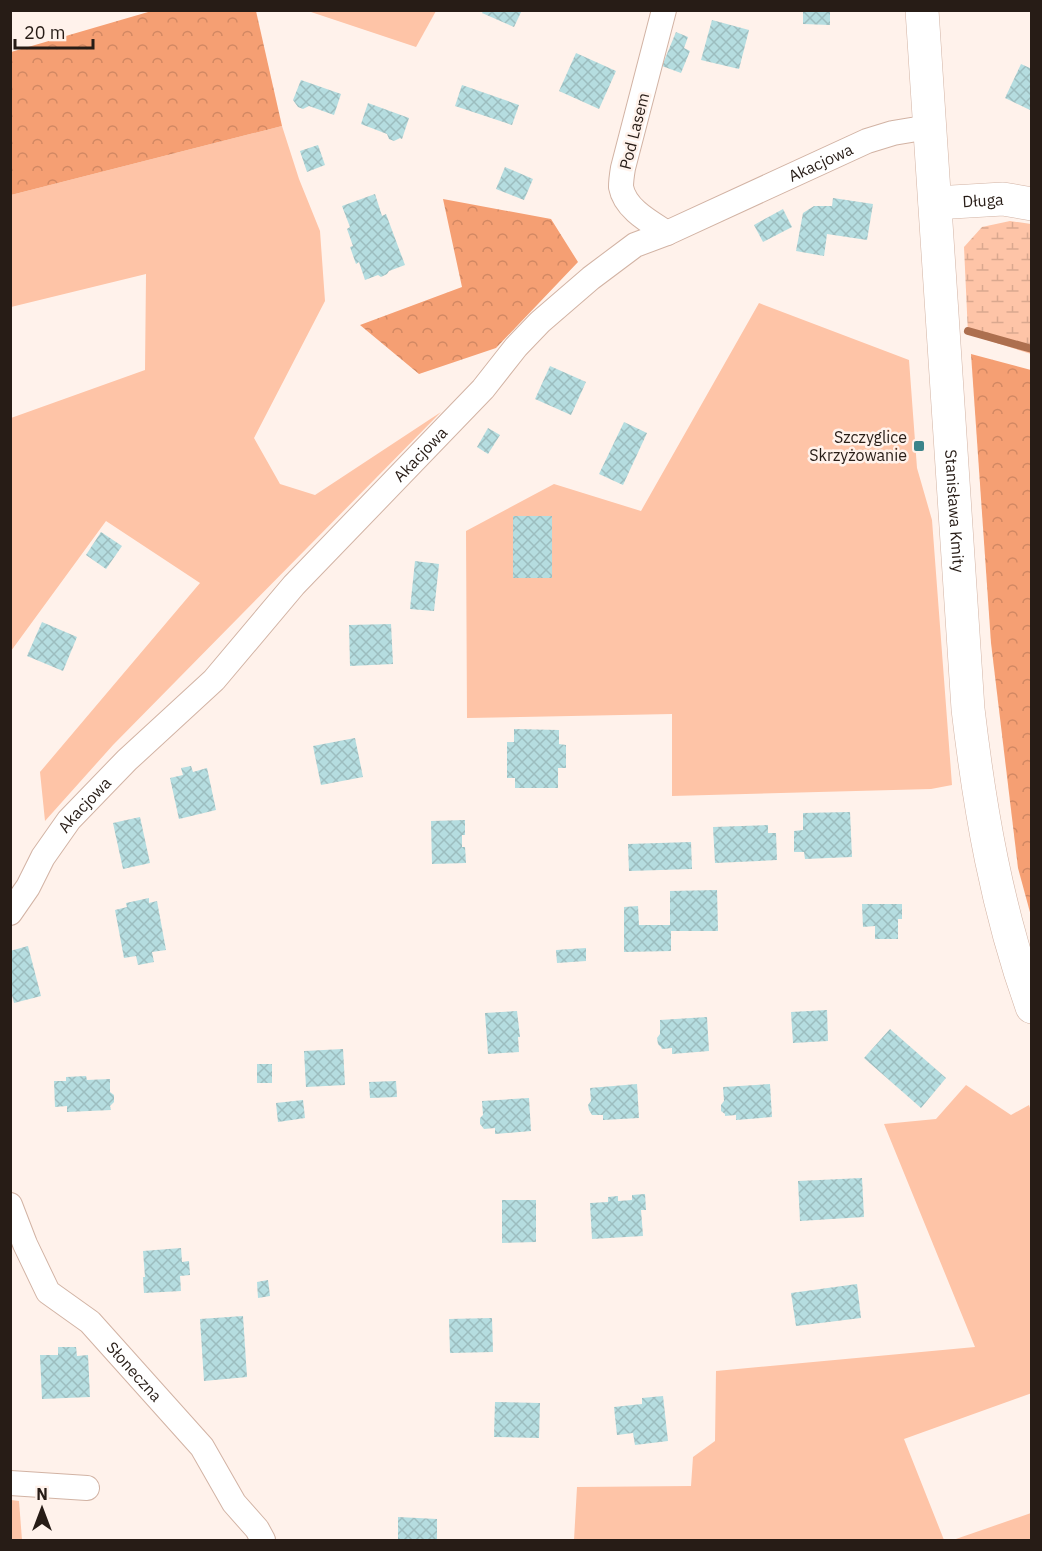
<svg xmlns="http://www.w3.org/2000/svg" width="1042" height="1551" viewBox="0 0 1042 1551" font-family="'IBM Plex Sans',sans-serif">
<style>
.green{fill:#fec4a7}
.forest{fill:url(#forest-crowns)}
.wetland{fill:url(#wetland-marsh)}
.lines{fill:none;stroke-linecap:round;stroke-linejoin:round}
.stream{stroke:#ad6f4f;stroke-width:8}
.building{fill:url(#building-cross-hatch)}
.street-casing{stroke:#d2b3a4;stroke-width:26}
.secondary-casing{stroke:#d2b3a4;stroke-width:34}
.street{stroke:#fff;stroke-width:24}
.secondary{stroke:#fff;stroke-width:33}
.poi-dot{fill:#3c848a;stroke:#fff2eb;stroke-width:2}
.labels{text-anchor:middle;stroke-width:5;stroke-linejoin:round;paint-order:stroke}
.street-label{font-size:16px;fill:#271c16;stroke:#fff2eb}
.poi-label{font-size:16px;fill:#271c16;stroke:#fff2eb;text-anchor:end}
</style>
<defs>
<pattern id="forest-crowns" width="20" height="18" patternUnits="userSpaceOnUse" patternTransform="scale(1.5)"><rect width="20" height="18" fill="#f59f73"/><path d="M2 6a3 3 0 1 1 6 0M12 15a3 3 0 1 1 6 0" fill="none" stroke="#d28863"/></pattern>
<pattern id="wetland-marsh" width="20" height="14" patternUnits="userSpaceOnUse" patternTransform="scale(1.5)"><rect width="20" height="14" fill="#fec4a7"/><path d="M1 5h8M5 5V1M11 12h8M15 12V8" fill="none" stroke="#daa88f"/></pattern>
<pattern id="building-cross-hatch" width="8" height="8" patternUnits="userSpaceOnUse" patternTransform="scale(1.5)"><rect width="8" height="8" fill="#b5dde0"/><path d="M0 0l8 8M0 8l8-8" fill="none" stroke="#9cbdbf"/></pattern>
</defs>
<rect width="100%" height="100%" fill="#fff2eb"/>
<!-- green -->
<g class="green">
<path d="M308,11H436L416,47Z"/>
<path d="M282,126L299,179L320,231L325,301L254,438L280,484L315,495L441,412L113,745L45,821L40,772L200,583L106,521L11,651V418L145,370L146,274L11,307V195Z"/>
<path d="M759,303L909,360L917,468L932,520L952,785L931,789L672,796V714L467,718L466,531L554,484L641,511Z"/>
<path d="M966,1085L1011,1115L1029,1105L1031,1111L1032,1393L904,1439L944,1540H574L577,1487L691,1486L693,1457L715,1441L716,1371L975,1347L884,1124L936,1119Z"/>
<path d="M11,1500L19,1501L22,1540H11Z"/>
<path d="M1031,1513V1540H953Z"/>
</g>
<!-- forest -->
<g class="forest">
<path d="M155,10L256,11L282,126L11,195V52Z"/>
<path d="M443,199L551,219L578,262L496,348L419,374L360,325L462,287Z"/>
<path d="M971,354L1031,370V916L1018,868L991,643Z"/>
</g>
<!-- wetland -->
<path class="wetland" d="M1010,221L1031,224V354L968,334L964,247L982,227Z"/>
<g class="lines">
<!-- stream -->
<path class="stream" d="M968,331L1032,349"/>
</g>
<!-- building -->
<g class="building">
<path d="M484,10H522L514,27L482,13Z"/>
<path d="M803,10H830V25L803,24Z"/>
<path d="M712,20L749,30L739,69L701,60Z"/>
<path d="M676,32L688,37L684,48L690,51L681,73L662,66Z"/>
<path d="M576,53L616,71L599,109L559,91Z"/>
<path d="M1021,64L1032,69V111L1005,98Z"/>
<path d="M301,80L341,94L334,115L309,106L303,109L298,107L293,100Z"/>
<path d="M462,85L519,105L512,125L455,106Z"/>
<path d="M368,103L409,118L402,139L400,138L394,141L389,139L387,134L361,124Z"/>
<path d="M318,145L325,165L307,172L300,151Z"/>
<path d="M505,167L533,179L524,200L496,189Z"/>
<path d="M375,194L382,216L386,214L405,265L389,271L387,274L381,277L378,275L365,280L359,262L356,264L350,247L353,246L347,229L350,227L342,206Z"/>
<path d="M833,198L873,204L867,240L827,234L824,256L796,251L803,213L814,206H832Z"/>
<path d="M783,209L792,227L763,242L754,225Z"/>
<path d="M550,366L586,382L571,415L535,399Z"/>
<path d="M624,422L647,433L623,485L599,474Z"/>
<path d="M488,428L500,435L488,454L477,447Z"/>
<rect x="513" y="516" width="39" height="62"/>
<path d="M101,532L122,546L106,569L86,555Z"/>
<path d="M415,561L439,564L434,611L410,609Z"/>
<path d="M42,622L77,637L63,671L27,656Z"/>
<path d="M391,624L393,664L350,666L349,625Z"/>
<path d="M514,729L559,730V744L566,745V768H558V788H515V778H507V742H514Z"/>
<path d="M355,738L363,777L321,785L313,746Z"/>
<path d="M191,766L193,772L207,768L216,810L179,819L170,778L183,775L181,768Z"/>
<path d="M850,812L852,857L805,859L804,852H794V831L803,830V813Z"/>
<path d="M140,817L150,863L123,869L113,823Z"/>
<path d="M465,820V835H462V847H465L466,863L432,864L431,821Z"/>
<path d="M768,825V833H776L777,860L715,863L713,827Z"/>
<path d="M691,842L692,869L629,871L628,844Z"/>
<path d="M717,890L718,931H671V951L624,952V907L638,906L639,925H670V891Z"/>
<path d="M149,898V903L157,901L166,950L152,952L154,962L138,965L136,956L124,958L115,910L127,907L126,903Z"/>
<path d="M862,904H902V919H898V939H875V926L863,927Z"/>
<path d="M28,946L41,996L14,1003L10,988V951Z"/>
<path d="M586,948V961L557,963L556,950Z"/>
<path d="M827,1010L828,1041L793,1043L791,1012Z"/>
<path d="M517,1011L520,1037H518L519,1052L488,1054L485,1013Z"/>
<path d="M707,1017L709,1051L672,1054V1048L662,1049L661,1047L658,1044L657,1038L660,1034V1020Z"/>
<path d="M890,1029L946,1078L921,1108L864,1058Z"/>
<path d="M343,1049L345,1085L306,1087L304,1051Z"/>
<rect x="257" y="1064" width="15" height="19"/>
<path d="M86,1076L87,1080L110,1079V1092L114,1095V1102L110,1106L111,1110L67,1112V1106L55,1107L54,1081H66V1077Z"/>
<path d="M396,1081L397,1097L370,1098L369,1082Z"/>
<path d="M637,1084L639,1118L603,1120V1115H592L589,1110L588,1105L591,1101L590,1088Z"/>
<path d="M770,1084L772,1117L736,1120V1115L725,1116V1114L721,1111V1105L724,1101L723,1087Z"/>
<path d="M529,1098L531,1131L495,1134V1128L484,1129L480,1124V1118L483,1115L482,1101Z"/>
<path d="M303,1100L305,1118L278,1122L276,1103Z"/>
<path d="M862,1178L864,1217L800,1221L798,1181Z"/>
<path d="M645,1194L646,1210H641L643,1236L592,1239L590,1203L608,1202V1197L618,1196V1201L632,1200V1195Z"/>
<path d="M502,1200H536V1242L502,1243Z"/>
<path d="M181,1248L182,1262L189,1261L190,1275L180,1276L181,1291L144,1293L143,1277H145L143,1251Z"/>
<path d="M268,1280L270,1296L258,1298L257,1282Z"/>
<path d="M857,1284L861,1318L796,1326L791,1293Z"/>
<path d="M243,1316L247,1377L204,1381L200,1319Z"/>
<path d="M492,1318L493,1352L450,1353L449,1319Z"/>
<path d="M58,1347H76L77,1356L88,1355L90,1397L42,1399L40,1355H58Z"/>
<path d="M663,1396L668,1441L635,1445L633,1433L617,1435L614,1407L642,1404V1398Z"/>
<path d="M495,1402L540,1403L539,1438L494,1437Z"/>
<path d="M398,1517L437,1519V1540H398Z"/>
</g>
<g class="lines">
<!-- street casing -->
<g class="street-casing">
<g id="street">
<path d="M664,10L623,168C622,174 621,181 621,187C625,209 650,222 667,233"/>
<path id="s1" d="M10,913L28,887L43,857L69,820L127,760L214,680L294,585L483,389L516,347L540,322L591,278L635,245L667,233L867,141L893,133L929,127"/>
<path id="s2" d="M10,1205L25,1244L48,1292L90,1322L202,1447L234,1503L257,1529L263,1540"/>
<path d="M10,1483L87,1488"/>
</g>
</g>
<!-- secondary casing -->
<g class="secondary-casing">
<g id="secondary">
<path id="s3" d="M922,10L968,709C980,811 997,909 1032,1007"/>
<path id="s4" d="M935,203L1003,199L1032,204"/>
</g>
</g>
<!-- street -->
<use href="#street" class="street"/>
<!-- secondary -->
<use href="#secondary" class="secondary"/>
</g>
<!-- markers -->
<rect class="poi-dot" x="913" y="440" width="12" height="12" rx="3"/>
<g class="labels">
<!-- street labels -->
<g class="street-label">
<text transform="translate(634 131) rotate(-76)" y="6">Pod Lasem</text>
<text dy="6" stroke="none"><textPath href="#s1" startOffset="1122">Akacjowa</textPath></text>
<text dy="6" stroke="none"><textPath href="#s4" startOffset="48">Długa</textPath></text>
<text dy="6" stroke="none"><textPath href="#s1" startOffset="618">Akacjowa</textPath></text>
<text dy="6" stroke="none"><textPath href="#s3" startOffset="502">Stanisława Kmity</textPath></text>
<text dy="6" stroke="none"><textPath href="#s1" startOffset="132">Akacjowa</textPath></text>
<text dy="6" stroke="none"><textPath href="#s2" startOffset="213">Słoneczna</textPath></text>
</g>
<!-- poi labels -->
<g class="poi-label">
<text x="907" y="443">Szczyglice<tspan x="907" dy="18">Skrzyżowanie</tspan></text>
</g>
</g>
<!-- border -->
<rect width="1042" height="1551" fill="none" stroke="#271c16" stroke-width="24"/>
<!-- north arrow -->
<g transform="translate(42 1509)" stroke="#fff2eb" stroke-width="4.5" paint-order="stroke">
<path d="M0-4.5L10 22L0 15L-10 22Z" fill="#271c16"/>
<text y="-9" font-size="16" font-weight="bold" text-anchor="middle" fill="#271c16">N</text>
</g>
<!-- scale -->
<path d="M15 39v9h78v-9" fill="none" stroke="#271c16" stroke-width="3"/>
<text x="24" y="39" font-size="18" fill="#271c16" stroke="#fff2eb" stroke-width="4.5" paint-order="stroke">20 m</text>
</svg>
